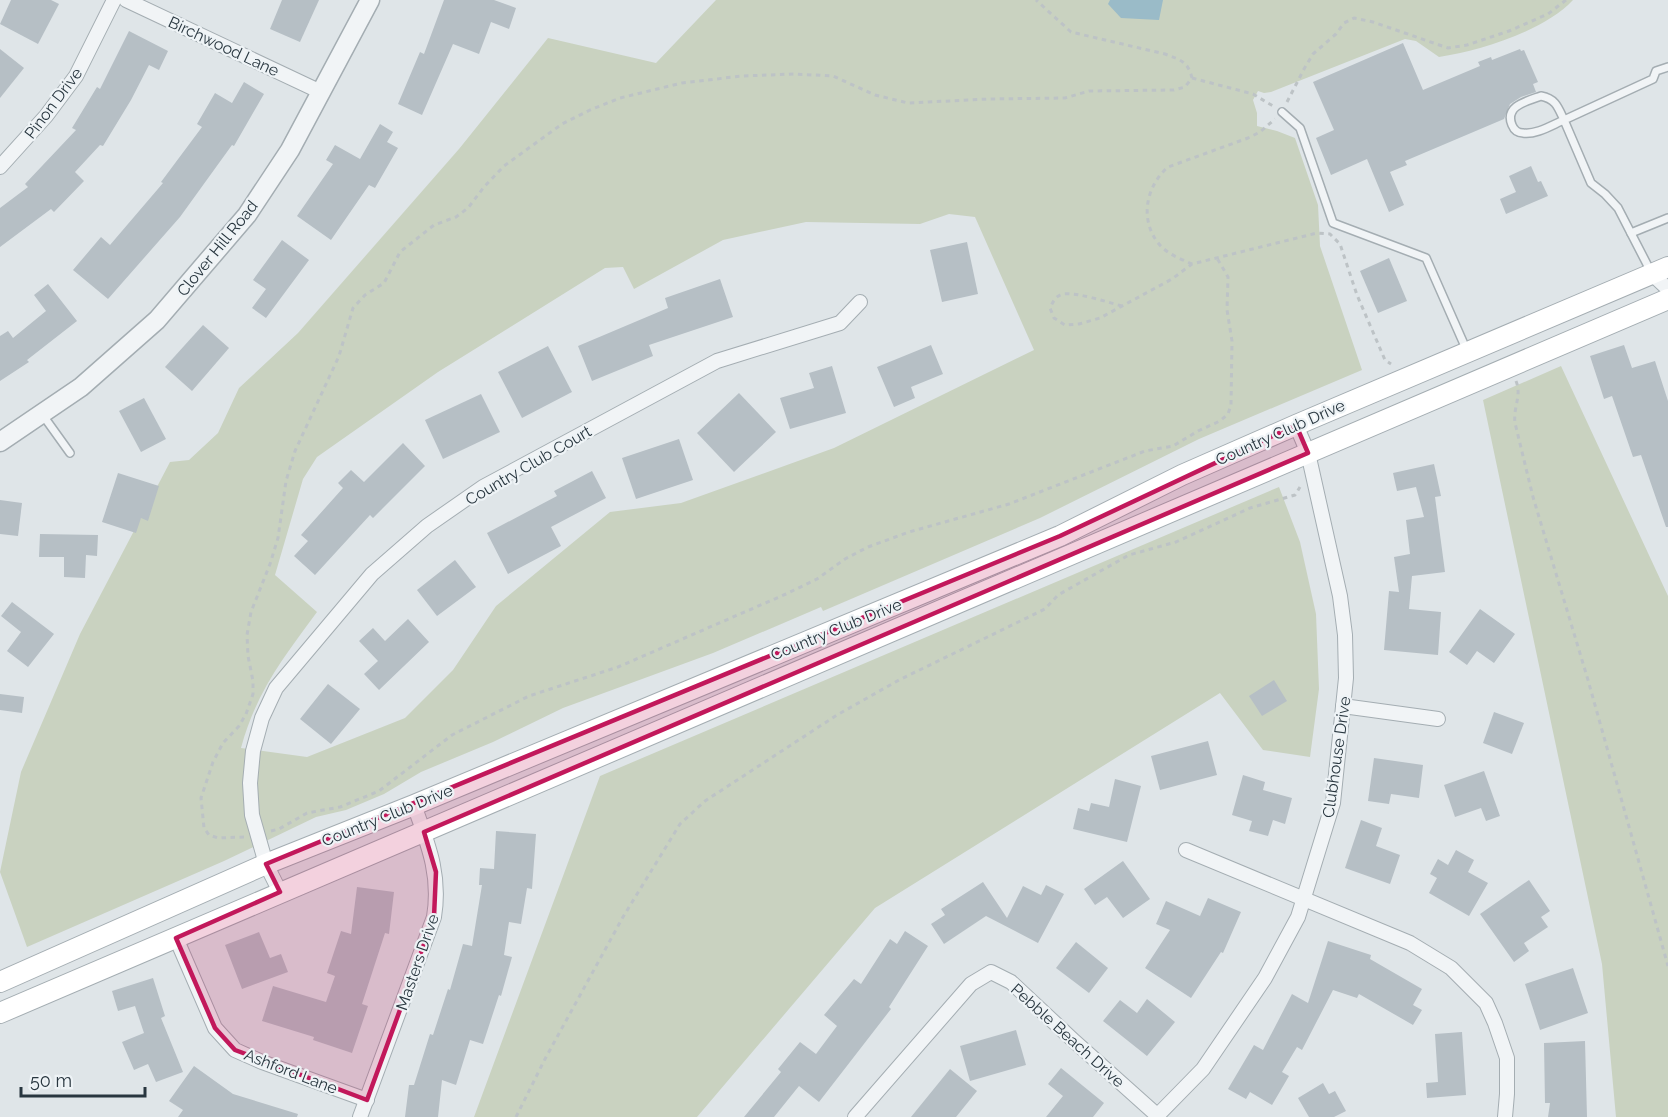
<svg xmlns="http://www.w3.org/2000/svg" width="1668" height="1117" viewBox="0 0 1668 1117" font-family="Raleway,sans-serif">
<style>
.green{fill:#c9d2c0;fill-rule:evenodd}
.water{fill:#9abbc8}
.building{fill:#b6bfc5}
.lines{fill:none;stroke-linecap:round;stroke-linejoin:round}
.service-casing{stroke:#a4adb2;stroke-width:10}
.minor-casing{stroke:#a4adb2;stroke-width:16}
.tertiary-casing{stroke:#a4adb2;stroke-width:21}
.secondary-casing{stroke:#a4adb2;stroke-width:22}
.path{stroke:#bdc3c6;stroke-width:3;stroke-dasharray:4.5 4.5;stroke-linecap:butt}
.service{stroke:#f1f4f6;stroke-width:7}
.minor{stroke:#f1f4f6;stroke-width:14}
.tertiary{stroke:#f1f4f6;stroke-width:18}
.secondary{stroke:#fff;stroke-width:20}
.marked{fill:#c2185b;fill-opacity:0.2;stroke:#c2185b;stroke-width:4.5;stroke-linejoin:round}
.labels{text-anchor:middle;stroke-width:4.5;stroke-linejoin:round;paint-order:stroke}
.street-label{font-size:16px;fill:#28363f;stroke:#eef3f6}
</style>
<rect width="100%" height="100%" fill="#dfe5e8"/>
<!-- green -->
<g class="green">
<path d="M716,0H1573C1544,31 1480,51 1439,57L1416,41L1405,39L1271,92L1264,93L1258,91L1253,100L1257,113V126L1277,131L1295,138L1318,205L1320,246L1362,370L1199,439L1040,518L823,611L821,607L713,653L563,708L493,742L421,772L384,794L346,810L316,817L224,861L27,947L0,872L21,772L80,634L170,462L189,460L218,433L239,388L298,333L459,149L548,38L656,63ZM949,214L975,217L1034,350L834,448L681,503L610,512L496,606L453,670L405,718L307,757L241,748C256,692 284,657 317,612L275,575L303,479L317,457L438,372L605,268L623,267L634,289L723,240L806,222L920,224Z"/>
<path d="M1561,366L1668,596V1117H1616L1602,964L1483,400Z"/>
<path d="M1279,487L1300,542L1316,614L1319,689L1310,757L1263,750L1220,693L875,908L697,1117H474L600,776Z"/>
</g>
<!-- water -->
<path class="water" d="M1110,0H1163L1159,20L1121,18L1108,4Z"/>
<!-- building -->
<g class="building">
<path d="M11,0H51L59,4L38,44L0,24Z"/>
<path d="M282,0H319L300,42L270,29Z"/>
<path d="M444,0H494L516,8L509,29L491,22L479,54L453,44L422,115L398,104L420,52L424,54Z"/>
<path d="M129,31L168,51L159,70L149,65L131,100L103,146L100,145L75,172L84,181L54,212L51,209L0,247V208L28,187L25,184L76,130L72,128L97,87L100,89Z"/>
<path d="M1403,43L1423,90L1480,66L1478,62L1491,57L1492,60L1520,49L1521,51L1524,50L1538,82L1533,84L1536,92L1521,97L1510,104L1504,119L1405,161L1407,165L1390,172L1404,205L1389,212L1367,159L1331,175L1316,138L1334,130L1313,82Z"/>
<path d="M0,49L24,68L0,98Z"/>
<path d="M244,82L264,94L234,146L232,145L180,217L108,299L73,270L101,237L110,245L163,183L161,182L202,127L197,124L215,93L232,103Z"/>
<path d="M380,124L393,132L387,142L398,148L375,188L369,185L331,240L297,216L333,164L326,160L335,145L360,159Z"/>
<path d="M1531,166L1538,182L1541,181L1548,196L1506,214L1500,199L1516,192L1509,176Z"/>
<path d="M282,240L309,260L266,318L252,308L266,289L253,280Z"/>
<path d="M967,242L978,294L942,302L930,250Z"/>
<path d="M1389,258L1407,301L1378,313L1360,271Z"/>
<path d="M720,279L733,317L649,345L653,356L592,381L578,346L668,308L665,298Z"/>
<path d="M48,284L77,321L27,360L29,362L0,381V336L8,331L13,338L46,311L34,295Z"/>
<path d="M203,325L229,348L192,391L165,367Z"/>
<path d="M931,345L943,374L911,387L915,398L894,407L877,367Z"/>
<path d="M1624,345L1632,368L1655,361L1668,401V527H1666L1641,455L1633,457L1612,396L1604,399L1590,356Z"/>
<path d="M548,346L572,392L522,418L498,372Z"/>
<path d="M832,366L846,413L790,429L780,398L814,388L809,373Z"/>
<path d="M739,393L776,432L734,472L697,433Z"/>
<path d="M481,394L500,432L443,459L425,420Z"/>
<path d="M144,398L166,439L141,452L119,411Z"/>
<path d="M679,439L693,480L636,499L622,458Z"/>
<path d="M403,443L425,466L373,518L370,515L315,575L294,556L308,541L301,535L343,488L338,483L351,470L364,482Z"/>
<path d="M1434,464L1441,496L1435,497L1445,572L1412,576L1409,609L1441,612L1438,655L1384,650L1389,591L1399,592L1394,557L1410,554L1406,520L1424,517L1416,487L1397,491L1393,473Z"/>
<path d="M592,471L606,498L551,527L561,546L508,574L487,533L557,496L554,491Z"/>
<path d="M118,473L159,486L148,521L141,518L136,533L102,522Z"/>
<path d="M0,500L22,503L18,536L0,534Z"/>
<path d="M40,534L98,535L97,556L86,555L85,578L64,577V557H39Z"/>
<path d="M455,560L476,587L437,616L417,590Z"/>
<path d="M12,602L54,634L28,667L7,651L21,632L1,616Z"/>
<path d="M1480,609L1515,634L1494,663L1477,651L1467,665L1449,652Z"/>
<path d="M408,619L429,642L379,690L364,674L378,661L359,641L373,628L385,641Z"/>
<path d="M1274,680L1287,701L1262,716L1249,696Z"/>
<path d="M328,684L360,709L331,744L300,719Z"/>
<path d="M0,694L24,697L22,713L0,710Z"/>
<path d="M1494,712L1524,723L1512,754L1483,743Z"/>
<path d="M1208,741L1217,775L1160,790L1151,756Z"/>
<path d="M1374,758L1423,765L1419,798L1391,794L1389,804L1368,801Z"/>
<path d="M1484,771L1500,816L1486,821L1481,808L1455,817L1444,785Z"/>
<path d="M1243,775L1265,782L1263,790L1292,798L1285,824L1273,820L1268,836L1249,831L1252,821L1232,815Z"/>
<path d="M1115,779L1141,786L1127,842L1073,829L1078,808L1089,811L1091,803L1109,807Z"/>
<path d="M1361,820L1382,828L1376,846L1400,855L1390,884L1345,868Z"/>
<path d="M496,831L536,834L532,889L527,888L521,924L509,922L504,955L512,957L501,996L499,995L483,1044L470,1040L456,1085L442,1080L438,1117H405L409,1085H414L430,1034L433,1035L448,989L450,990L463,944L472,946L482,885H479L480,868L494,869Z"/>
<path d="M1456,850L1474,860L1468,872L1488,883L1469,916L1429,893L1437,878L1430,874L1438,859L1448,865Z"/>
<path d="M1123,861L1150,899L1123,918L1107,897L1095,905L1084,889Z"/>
<path d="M1529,880L1550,911L1541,917L1548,927L1524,943L1529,951L1514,962L1480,914Z"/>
<path d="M983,882L1007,918L1023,886L1041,895L1046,885L1064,894L1038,943L986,916L944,944L931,924L945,915L941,909Z"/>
<path d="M357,887L394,892L389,934L385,933L362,1004L368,1006L352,1053L313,1040L314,1037L262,1021L273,986L326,1002L335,976L327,973L341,931L351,934Z"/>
<path d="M1208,898L1241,912L1223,953L1221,952L1191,998L1145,968L1170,930L1156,924L1166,901L1200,916Z"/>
<path d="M905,931L928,946L889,1007L891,1009L819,1102L799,1086L774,1117H744L781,1072L778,1069L800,1042L816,1054L837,1026L824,1015L854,979L861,984L890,939L897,944Z"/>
<path d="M259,932L270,958L281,954L288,972L242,989L225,945Z"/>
<path d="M1328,941L1371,955L1370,959L1422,989L1413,1005L1422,1010L1413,1025L1359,994L1357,998L1333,990L1302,1050L1297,1047L1282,1072L1289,1076L1272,1105L1250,1092L1246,1099L1228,1089L1254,1045L1263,1050L1292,994L1308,1003Z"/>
<path d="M1076,942L1108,968L1089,993L1056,968Z"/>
<path d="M1573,968L1588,1013L1540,1030L1525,984Z"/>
<path d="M153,978L165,1016L161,1018L183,1072L156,1082L148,1064L134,1070L122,1042L144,1033L135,1006L118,1011L112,991Z"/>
<path d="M1147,999L1175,1022L1147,1056L1103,1021L1120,1000L1137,1013Z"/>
<path d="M1016,1030L1026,1065L970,1081L960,1046Z"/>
<path d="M1462,1032L1466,1095L1427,1098L1426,1083L1438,1082L1435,1034Z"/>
<path d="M1585,1041L1587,1117H1548L1550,1103H1545L1544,1043Z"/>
<path d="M194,1066L233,1094L298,1114L297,1117H178L183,1110L169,1101Z"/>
<path d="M1061,1068L1104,1103L1093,1117H1046L1063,1096L1048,1084Z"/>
<path d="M950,1069L977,1091L956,1117H911Z"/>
<path d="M1323,1083L1329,1094L1335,1091L1346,1111L1334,1117H1309L1298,1098Z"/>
</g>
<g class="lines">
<!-- service casing -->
<g class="service-casing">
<g id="service">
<path d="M1541,96C1556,99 1558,107 1564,120C1552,125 1536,135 1523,133C1517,133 1514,130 1512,125C1504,106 1527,101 1541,96Z"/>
<path d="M1282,112L1300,128L1333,223L1426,258L1467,351"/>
<path d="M1631,233L1668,218"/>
<path d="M1651,272L1618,208L1605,194L1591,183L1564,120L1653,79L1656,71L1668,67"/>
<path d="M42,414L70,453"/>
</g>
</g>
<!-- minor casing -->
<g class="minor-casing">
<g id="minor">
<path d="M126,0L321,92"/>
<path d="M0,167L46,116L76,76L114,0"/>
<path d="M1652,274L1668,289"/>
<path d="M1343,706L1438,719"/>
<path d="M1186,850L1410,943L1451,968L1486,1003L1495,1023L1507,1058V1094L1505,1117"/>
<path d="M280,892L266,864L252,815L250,783L253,751L262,718L276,688L372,574L427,526L483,487L717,361L840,323L860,302"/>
<path d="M176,938L215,1028L235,1050L262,1062L367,1100"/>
<path d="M360,1117L434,917C441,875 428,844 414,805"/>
<path d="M855,1117L971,984L991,972L1011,982L1073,1040L1159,1117"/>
<path d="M1156,1117L1203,1069L1265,978L1298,917L1333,803L1346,678L1345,635L1340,596L1308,453L1296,425"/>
</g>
</g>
<!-- tertiary casing -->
<g class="tertiary-casing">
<path id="tertiary" d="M0,442L81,387L157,320L247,215L290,150L370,0"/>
</g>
<!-- secondary casing -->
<g class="secondary-casing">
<g id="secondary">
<path d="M0,982L266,864L414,805L1060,536L1182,475L1296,425L1668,267"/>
<path d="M0,1013L1668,299"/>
</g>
</g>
<!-- path -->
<g class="path">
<path d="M1192,78L1253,94L1273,106"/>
<path d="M1287,102L1304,69L1313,54L1336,34L1344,23L1354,18L1373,22L1448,48L1467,45L1509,31L1548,14L1566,0"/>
<path d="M1192,264C1181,259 1167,254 1159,244C1139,220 1146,186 1168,167L1248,138L1260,132L1275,119"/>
<path d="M1122,306C1107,302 1077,292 1063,294C1055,296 1053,302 1050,308L1054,318L1065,325L1079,324L1100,318L1172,279L1192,264L1317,233L1330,234L1340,244L1357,295L1385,360L1391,364"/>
<path d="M1516,381C1522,396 1513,407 1515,423L1533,497L1588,680L1668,966"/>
<path d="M271,831L279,829L307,813L340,807L379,791L452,735L529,696L618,667L786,594L817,579L845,559L868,547L909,532L1009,504L1145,451L1173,446L1198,431L1220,421L1228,414L1231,405L1232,341L1227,310L1228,277L1217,258"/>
<path d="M244,837L218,838L209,835L204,828L201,798L213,762L223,743L239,726L246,714L253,694V681L248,656L247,635L251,612L270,564L278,538L286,481L295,451L339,356L353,308L365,295L384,283L400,252L434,225L456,217L468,208L484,187L504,166L562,124L590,110L620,98L682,83L742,76L794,74L833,76L875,95L908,103L989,99L1065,98L1089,91L1174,90L1185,87L1192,78C1188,61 1180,60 1165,54L1071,32L1036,0"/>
<path d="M516,1117L545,1059L623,917L680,824L705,801L837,715L899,680L1045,609L1058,595L1129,555L1176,542L1250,508L1295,495L1300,487"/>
</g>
<!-- service -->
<use href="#service" class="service"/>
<!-- minor -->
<use href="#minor" class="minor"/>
<!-- tertiary -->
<use href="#tertiary" class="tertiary"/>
<!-- secondary -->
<use href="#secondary" class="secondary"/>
</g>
<!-- marked area -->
<path class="marked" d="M1296,425L1308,453L424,832L436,872L434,917L367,1100L235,1050L215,1028L176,938L280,892L266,864L1060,536Z"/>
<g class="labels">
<!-- street labels -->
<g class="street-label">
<text transform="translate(224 46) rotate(25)" y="6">Birchwood Lane</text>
<text transform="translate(53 103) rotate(-53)" y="6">Pinon Drive</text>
<text transform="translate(217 248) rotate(-51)" y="6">Clover Hill Road</text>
<text transform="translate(1280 432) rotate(-24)" y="6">Country Club Drive</text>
<text transform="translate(528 465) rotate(-30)" y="6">Country Club Court</text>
<text transform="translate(836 629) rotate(-22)" y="6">Country Club Drive</text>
<text transform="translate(1336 757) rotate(-82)" y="6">Clubhouse Drive</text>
<text transform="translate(387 815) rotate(-22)" y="6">Country Club Drive</text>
<text transform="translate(417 962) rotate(-71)" y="6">Masters Drive</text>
<text transform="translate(1068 1035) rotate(42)" y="6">Pebble Beach Drive</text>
<text transform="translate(291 1071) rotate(21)" y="6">Ashford Lane</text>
</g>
</g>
<!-- scale -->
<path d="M21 1087v9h124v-9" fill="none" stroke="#28363f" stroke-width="3"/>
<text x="30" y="1087" font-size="18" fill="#28363f" stroke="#eef3f6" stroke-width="4.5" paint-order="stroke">50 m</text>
</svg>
